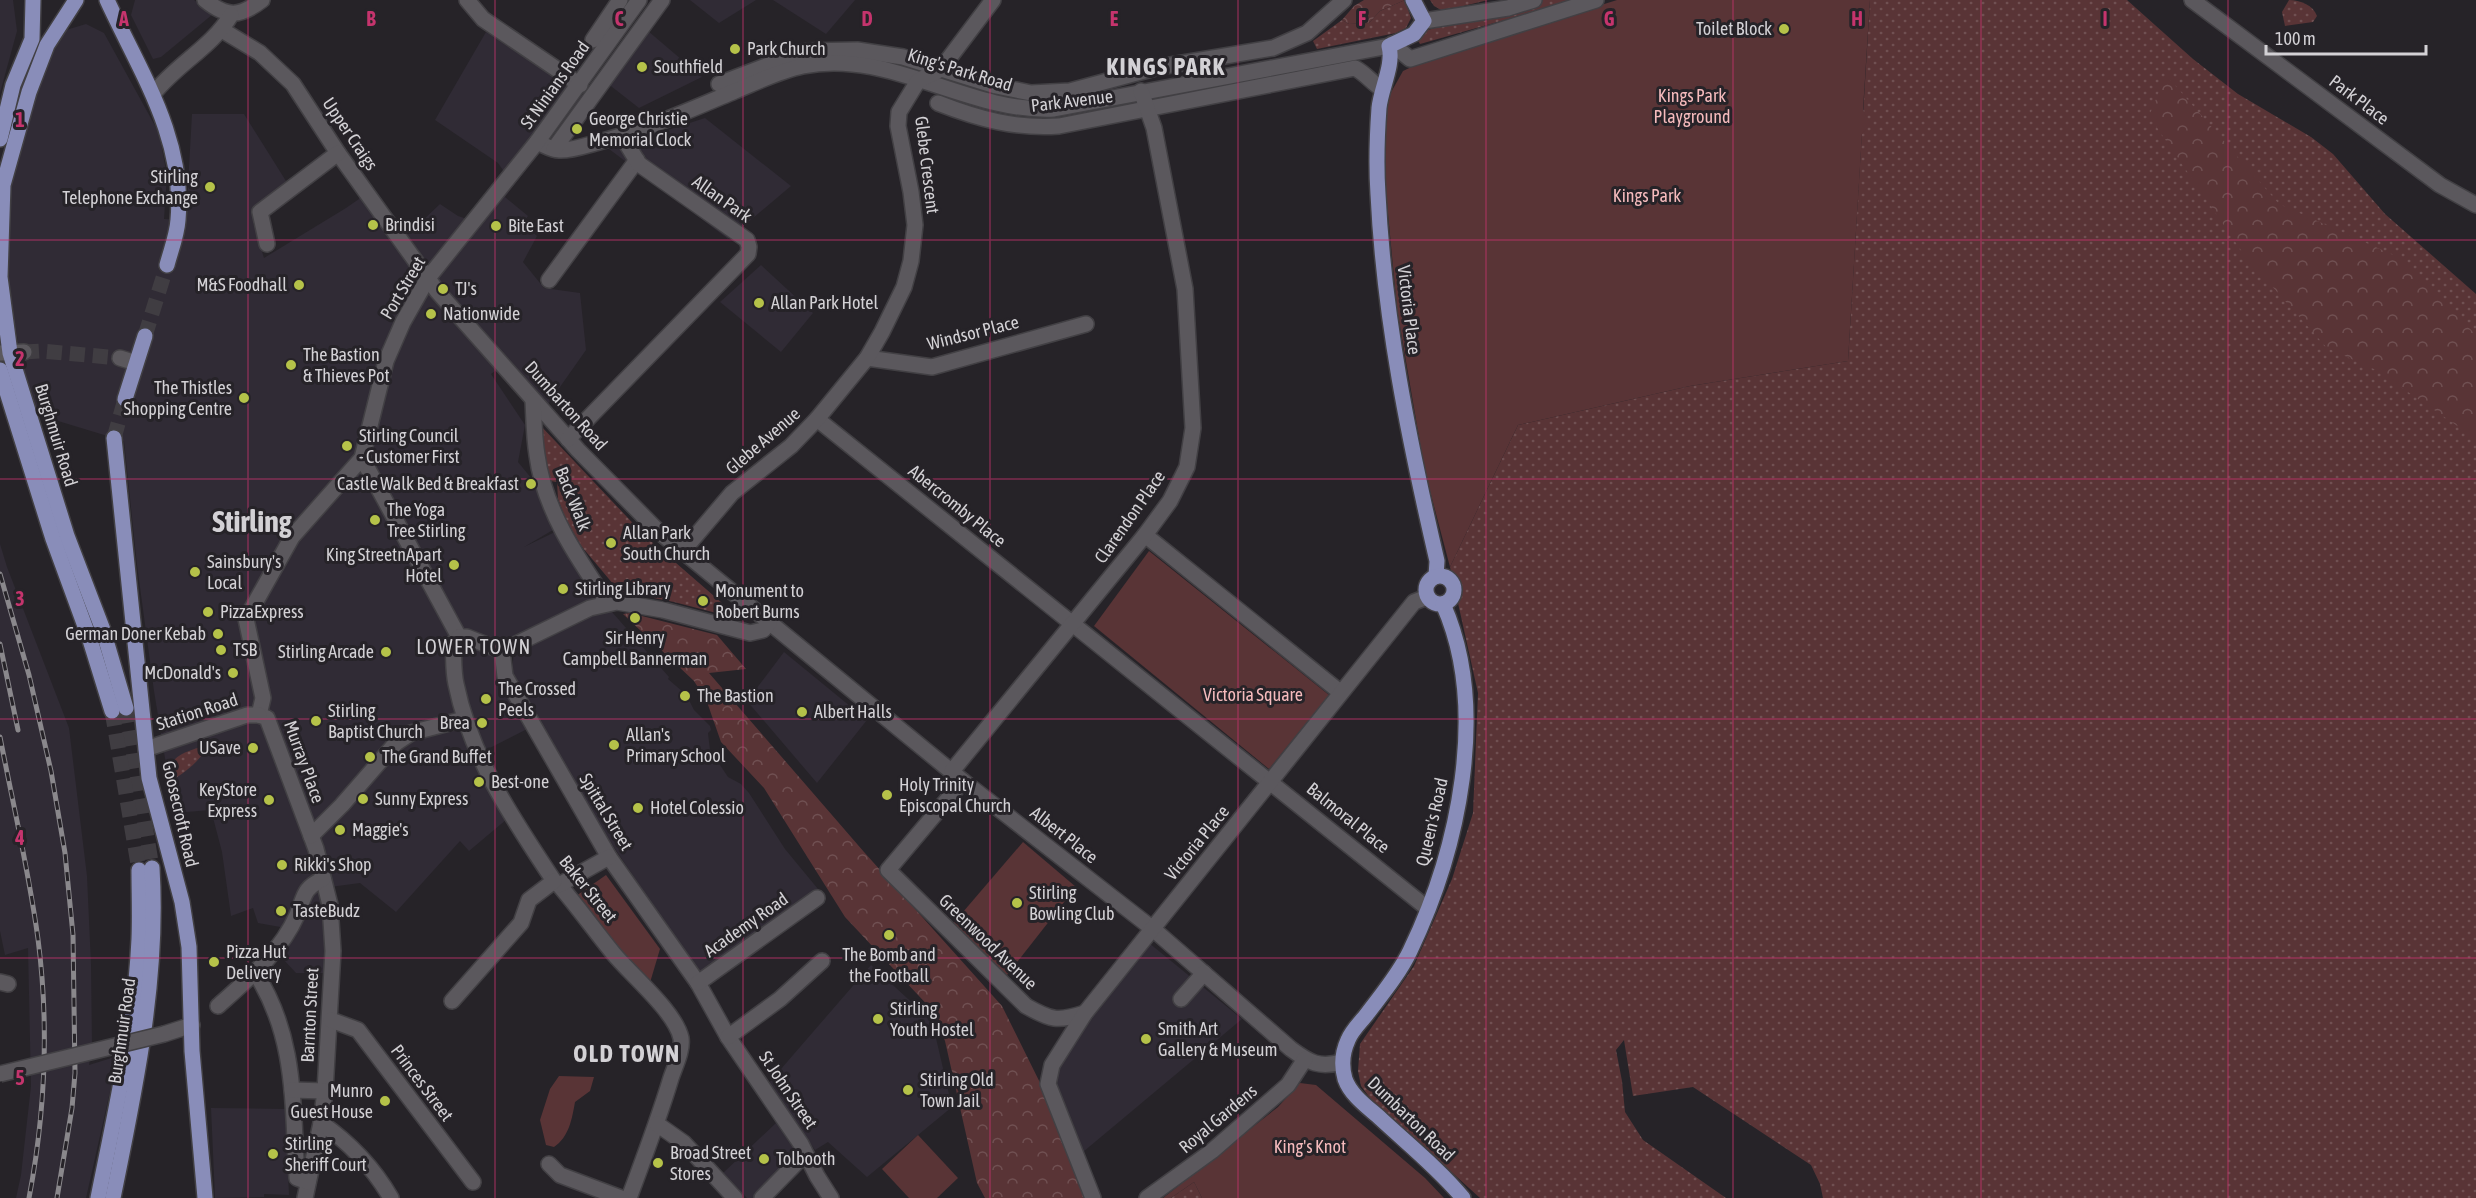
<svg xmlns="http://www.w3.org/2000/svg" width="2476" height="1198" viewBox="0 0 2476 1198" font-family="'Asap Condensed',sans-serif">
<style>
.built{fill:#302b35}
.grass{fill:url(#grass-dots)}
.forest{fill:url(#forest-crowns)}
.park{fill:#593436}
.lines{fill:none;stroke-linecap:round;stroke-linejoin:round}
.minor-tunnel{stroke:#403d42;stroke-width:15;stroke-dasharray:15 8;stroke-linecap:butt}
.major-tunnel{stroke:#403d42;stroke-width:15;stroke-dasharray:15 8;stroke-linecap:butt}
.minor-casing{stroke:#424044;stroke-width:18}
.major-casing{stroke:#424044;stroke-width:18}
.minor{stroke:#5b585d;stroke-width:15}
.major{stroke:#898db9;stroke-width:15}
.rail-casing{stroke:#8a888c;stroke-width:5}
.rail{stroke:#262328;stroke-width:3;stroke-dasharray:9;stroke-linecap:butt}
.minor-bridge-casing{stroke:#424044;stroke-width:18;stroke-linecap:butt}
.minor-bridge{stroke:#5b585d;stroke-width:15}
.grid{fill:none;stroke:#c5346d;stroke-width:1.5;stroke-opacity:0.55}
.poi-dot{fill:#b5c249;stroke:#262328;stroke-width:2}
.labels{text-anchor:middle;stroke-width:6;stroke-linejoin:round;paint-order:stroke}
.poi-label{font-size:18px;fill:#d3d1d5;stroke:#262328;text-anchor:start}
.street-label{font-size:18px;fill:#d3d1d5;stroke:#262328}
.park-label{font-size:18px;fill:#f6bbbd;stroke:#262328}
.neighbourhood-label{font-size:20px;letter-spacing:1.5px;fill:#d3d1d5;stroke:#262328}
.district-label{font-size:24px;font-weight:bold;letter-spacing:1.5px;fill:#d3d1d5;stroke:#262328}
.town-label{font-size:30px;font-weight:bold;fill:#d3d1d5;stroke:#262328}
.grid-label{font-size:20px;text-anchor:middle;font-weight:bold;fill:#c5346d;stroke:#262328;stroke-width:6;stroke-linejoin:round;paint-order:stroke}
</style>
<defs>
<pattern id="grass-dots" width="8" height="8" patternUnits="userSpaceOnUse" patternTransform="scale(1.5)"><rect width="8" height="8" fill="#593436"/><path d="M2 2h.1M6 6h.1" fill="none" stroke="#705052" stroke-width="1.8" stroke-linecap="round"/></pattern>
<pattern id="forest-crowns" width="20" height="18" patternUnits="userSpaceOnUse" patternTransform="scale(1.5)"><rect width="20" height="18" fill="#593436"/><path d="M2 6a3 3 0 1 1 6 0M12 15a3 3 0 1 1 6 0" fill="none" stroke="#705052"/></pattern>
</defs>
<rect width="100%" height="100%" fill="#262328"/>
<!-- built -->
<g class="built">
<path d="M0,0H13L17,31L0,93Z"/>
<path d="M135,0H194L213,14L161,57L153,59L131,15Z"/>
<path d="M690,0H756L719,23Z"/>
<path d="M773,0H855L826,34Z"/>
<path d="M86,24L104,33L159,133L167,175L164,219L186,220L192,114H244L286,181L253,223L264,258L346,208L359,199L362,193L399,243L440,204L458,216L467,219L505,173L498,163L435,120L486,32L583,96L505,197L528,216L523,223L537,236L523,262L544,288L580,293L586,350L548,404L495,371L491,374L525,425L518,462L541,490L558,527L524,547L555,532L598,596L669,677L668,679L683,692L682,698H688L694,710L710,726L711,730L708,733L710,750L728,777L741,784L749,793L785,849L818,889L700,975L578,794L559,761L512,671L515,641L494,657L529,728L480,753L514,813L469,851L460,841L396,912L360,883L330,887L337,973H296L272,947L286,928L258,923L253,908L231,916L222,852L211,810L174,813L154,691L137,565L124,441L35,414L22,365L5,266L6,183L30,103L50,58L66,30Z"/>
<path d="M648,31L702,77L639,108L607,83Z"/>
<path d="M705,118L791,186L728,239L609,149Z"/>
<path d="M761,265L813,313L781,352L720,302Z"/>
<path d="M0,544L7,567L69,728L87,876L91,964L92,1045L89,1065L118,1056L86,1198H16L21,1175L31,1086L28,948L5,955L0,931Z"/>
<path d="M784,652L867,720L817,783L747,701Z"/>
<path d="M1149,943L1242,1019L1077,1157L1054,1083L1062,1058Z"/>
<path d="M871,965L932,1021L952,1107L867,1177L828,1142L815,1150L768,1084Z"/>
<path d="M211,1108L285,1109L289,1195L264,1194V1197L215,1198Z"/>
<path d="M776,1123L797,1153L758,1198H747L723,1173Z"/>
</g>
<!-- grass -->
<g class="grass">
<path d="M1405,0L1411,18L1406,28L1396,33L1317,49L1313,41L1342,20L1349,24L1369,23L1380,11Z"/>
<path d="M1430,0H1488L1443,11L1434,6Z"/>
<path d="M1531,0H1567L1568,2L1420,44L1414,34Z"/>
<path d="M1870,0H2127L2193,59L2238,94L2311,137L2333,154L2385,214L2476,294V1198H1823L1820,1184L1811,1165L1693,1087L1633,1096L1624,1040L1616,1050L1622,1081L1625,1112L1643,1140L1726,1198H1480L1370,1098L1361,1086L1358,1071L1360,1044L1414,966L1452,879L1473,813L1478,693L1450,567L1518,425L1690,386L1848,361Z"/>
<path d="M2289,0C2300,0 2313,5 2317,16L2313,22L2285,26L2282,12Z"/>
<path d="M540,425L645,536L737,616H728L674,602L619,591L582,547L566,520L558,499L557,482L550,481L545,463Z"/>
<path d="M207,745C203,760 179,778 165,783C169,755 182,753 207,745Z"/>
<path d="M1194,1182L1202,1198H1171Z"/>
</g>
<!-- forest -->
<g class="forest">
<path d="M1364,0H1405L1380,11L1369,23L1349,24L1342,20L1354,6Z"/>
<path d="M2166,75L2279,204L2400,258L2476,335V442L2469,434L2376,370L2327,348L2245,256L2149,116Z"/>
<path d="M630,613L717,635L746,669L709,673L864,852L1002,1006L1055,1113L1090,1198H985L977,1183L945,1041L933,1011L845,917L764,788L721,742L707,702L694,681L623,614Z"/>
</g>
<!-- park -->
<g class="park">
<path d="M1617,0H1870L1863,110L1866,117V129L1862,134L1848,361L1690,386L1518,425L1450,567L1425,472L1397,309L1382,150L1385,103L1403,71L1426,60Z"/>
<path d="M1149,551L1329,695L1269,769L1094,626Z"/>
<path d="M1023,842L1076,887L1007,975L951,926Z"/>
<path d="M606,875L660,949L649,986L576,896Z"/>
<path d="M559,1076L594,1077L590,1091L575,1102C572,1119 569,1137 554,1147L546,1145L540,1120L550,1089Z"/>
<path d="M1300,1083L1316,1085L1425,1178L1444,1198H1202L1194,1182L1171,1198H1163L1278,1107Z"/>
<path d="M918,1135L958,1178L937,1198H909L882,1169Z"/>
</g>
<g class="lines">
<!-- minor-tunnel -->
<path class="minor-tunnel" d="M24,352L41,351L120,358"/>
<!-- major-tunnel -->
<g class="major-tunnel">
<path d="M145,336L167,265"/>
<path d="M114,438L125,399"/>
<path d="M126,708L152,868"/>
<path d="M112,711L139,870"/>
</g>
<!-- minor casing -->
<g class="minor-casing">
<g id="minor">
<path d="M205,0C227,18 240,17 262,0"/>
<path d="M467,0L483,19L580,85"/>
<path d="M2192,0L2440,185L2476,205"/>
<path d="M1424,21L1508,8L1534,0"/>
<path d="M222,30L260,53L293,84L338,153L437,291L578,450L658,531L963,781L1153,929L1291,1049C1310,1063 1319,1068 1342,1062"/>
<path d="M593,40L620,0"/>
<path d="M1392,44L1410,59L1596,0"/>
<path d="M719,84L805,51L857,50L903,57L996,86L1031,93L1070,91L1159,67L1273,48L1307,33L1344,0"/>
<path d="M154,93C177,64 213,46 231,15"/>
<path d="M938,103C979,119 1015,129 1059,126L1355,68C1365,73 1372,83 1382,89"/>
<path d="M537,142C544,145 552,150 559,150C571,151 587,145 599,142C645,130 690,110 735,91C757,82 779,71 803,66C889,48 966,113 1054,109L1389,46"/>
<path d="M554,149L662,0"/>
<path d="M267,244L260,212L338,153"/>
<path d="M549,280L637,160"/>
<path d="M0,353L24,352"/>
<path d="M120,358L136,363"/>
<path d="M867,358L932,367L1086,324"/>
<path d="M533,400C534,418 534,437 537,455C544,510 578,559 608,603"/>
<path d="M817,419L1427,908"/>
<path d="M568,439L748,254L749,247L747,240L639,164L622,136"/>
<path d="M362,458L459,637"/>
<path d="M1145,535L1340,692"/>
<path d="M682,552L732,493L791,446L817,419L867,358L882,332L904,287L911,261L915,225L911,192L898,126L899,112L918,81L941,69L993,0"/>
<path d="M459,637L453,643C454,657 453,671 456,684C471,758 513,819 554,881L559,885C578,907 595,931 613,953C630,974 675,1011 681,1038C683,1050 675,1066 671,1078C659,1118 644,1158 629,1198"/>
<path d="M459,637H467L502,651"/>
<path d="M502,651L505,676L609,857L698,983L728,1037L801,1144L817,1176L831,1198"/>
<path d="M502,651L590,608L617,602L663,610L750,633L763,630L769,623"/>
<path d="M259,715L263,698L246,619L292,537L362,458L386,361L403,322L428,278L537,142L639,0"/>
<path d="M259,715L267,718L316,849L330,905L333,951L325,1091L321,1123L305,1198"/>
<path d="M146,749L247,715H259"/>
<path d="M952,771L1145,535L1170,501L1187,467L1193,428L1185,289L1154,128L1141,91"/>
<path d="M963,781L888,870L1026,1006C1051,1020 1057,1022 1085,1013"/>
<path d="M311,836L342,805L396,743L411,733L464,719"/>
<path d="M559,885L609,857"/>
<path d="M255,972C297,1038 292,1103 297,1178L308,1182"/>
<path d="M0,982L8,984"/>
<path d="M698,983L817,898"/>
<path d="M1181,999L1204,973"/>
<path d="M452,1001L521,923L529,900L554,881"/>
<path d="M218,1006C247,980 281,952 297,915C305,896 302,889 323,879"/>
<path d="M331,1020L358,1030L473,1182"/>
<path d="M164,1034L192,1025"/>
<path d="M728,1037L780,999L822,961"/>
<path d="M292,1090L325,1091"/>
<path d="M321,1123C350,1143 373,1167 391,1198"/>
<path d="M657,1124L684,1143L735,1198"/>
<path d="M549,1164L560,1175L621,1198"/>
<path d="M762,1198L805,1154"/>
<path d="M1093,1198L1048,1084L1052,1065L1085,1013L1414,602L1427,597"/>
<path d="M1147,1198L1212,1151L1288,1085L1305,1059"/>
</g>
</g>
<!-- major casing -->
<g class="major-casing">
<g id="major">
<path d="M76,0L47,45L29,92L3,185L0,277L10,353L67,536L103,630L126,708"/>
<path d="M107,0C140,72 185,138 178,220C177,235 171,250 167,265"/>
<path d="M1413,0L1424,21L1414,34L1389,46C1394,65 1381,88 1379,108C1377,136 1376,165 1378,194C1384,319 1409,440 1437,561L1436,576"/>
<path d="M0,139L13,85L32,39L33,0"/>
<path d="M0,370L53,539L90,640L112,711"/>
<path d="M125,399L145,336"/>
<path d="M114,438L149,778L182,902L189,947L192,1051L205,1198"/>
<circle cx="1440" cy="590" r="14"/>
<path d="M1443,604C1490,709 1458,851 1410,951C1399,974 1382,994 1367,1014C1361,1022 1352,1030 1348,1040C1342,1053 1341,1065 1345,1079C1351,1096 1369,1108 1381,1119C1409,1145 1439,1169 1463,1198"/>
<path d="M98,1198C115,1113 135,1026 139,939C140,916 139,893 139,870"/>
<path d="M113,1198C135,1090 159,979 152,868"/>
</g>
</g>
<!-- minor -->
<use href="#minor" class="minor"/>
<!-- major -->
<use href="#major" class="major"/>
<!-- rail casing -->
<g class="rail-casing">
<g id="rail">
<path d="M0,574L29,675L51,771L65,853L73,935L75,1073L72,1108L57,1198"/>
<path d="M0,644L18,730"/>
<path d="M0,737C13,804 29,872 38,939C49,1024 45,1114 29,1198"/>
</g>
</g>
<!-- rail -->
<use href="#rail" class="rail"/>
<!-- minor-bridge casing -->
<g class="minor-bridge-casing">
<path id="minor-bridge" d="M0,1074L164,1034"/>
</g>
<!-- minor-bridge -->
<use href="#minor-bridge" class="minor-bridge"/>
</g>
<!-- grid -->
<path class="grid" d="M248,0V1198M495,0V1198M743,0V1198M990,0V1198M1238,0V1198M1486,0V1198M1733,0V1198M1981,0V1198M2228,0V1198M0,240H2476M0,479H2476M0,719H2476M0,958H2476"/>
<!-- markers -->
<g class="poi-dot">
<circle cx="1784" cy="29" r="6"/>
<circle cx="735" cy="49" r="6"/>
<circle cx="642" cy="67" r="6"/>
<circle cx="577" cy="129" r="6"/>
<circle cx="210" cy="187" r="6"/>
<circle cx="373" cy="225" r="6"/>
<circle cx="496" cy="226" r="6"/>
<circle cx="299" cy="285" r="6"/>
<circle cx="443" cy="289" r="6"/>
<circle cx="759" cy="303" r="6"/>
<circle cx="431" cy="314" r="6"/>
<circle cx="291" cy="365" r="6"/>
<circle cx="244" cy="398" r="6"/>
<circle cx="347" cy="446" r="6"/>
<circle cx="531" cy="484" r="6"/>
<circle cx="375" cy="520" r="6"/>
<circle cx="611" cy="543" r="6"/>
<circle cx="454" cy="565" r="6"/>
<circle cx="195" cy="572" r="6"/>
<circle cx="563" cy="589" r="6"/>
<circle cx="703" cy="601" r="6"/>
<circle cx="208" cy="612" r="6"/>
<circle cx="635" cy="618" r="6"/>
<circle cx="218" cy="634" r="6"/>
<circle cx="221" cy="650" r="6"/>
<circle cx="386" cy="652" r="6"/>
<circle cx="233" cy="673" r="6"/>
<circle cx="685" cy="696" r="6"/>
<circle cx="486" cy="699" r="6"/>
<circle cx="802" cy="712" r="6"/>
<circle cx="316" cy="721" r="6"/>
<circle cx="482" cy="723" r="6"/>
<circle cx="614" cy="745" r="6"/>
<circle cx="253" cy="748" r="6"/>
<circle cx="370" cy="757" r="6"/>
<circle cx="479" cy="782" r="6"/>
<circle cx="887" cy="795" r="6"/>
<circle cx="363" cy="799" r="6"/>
<circle cx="269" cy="800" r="6"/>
<circle cx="638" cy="808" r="6"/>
<circle cx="340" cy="830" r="6"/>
<circle cx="282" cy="865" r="6"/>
<circle cx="1017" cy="903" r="6"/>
<circle cx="281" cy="911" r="6"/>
<circle cx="889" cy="935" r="6"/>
<circle cx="214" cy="962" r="6"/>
<circle cx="878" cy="1019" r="6"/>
<circle cx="1146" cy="1039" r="6"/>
<circle cx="908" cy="1090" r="6"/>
<circle cx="385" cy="1101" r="6"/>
<circle cx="273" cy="1154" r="6"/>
<circle cx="764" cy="1159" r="6"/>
<circle cx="658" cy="1163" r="6"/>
</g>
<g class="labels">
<!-- poi labels -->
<g class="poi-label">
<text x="1772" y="35" text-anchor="end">Toilet Block</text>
<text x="747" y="55">Park Church</text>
<text x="654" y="73">Southfield</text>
<text x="589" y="125">George Christie<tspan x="589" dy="21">Memorial Clock</tspan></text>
<text x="198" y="183" text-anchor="end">Stirling<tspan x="198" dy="21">Telephone Exchange</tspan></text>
<text x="385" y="231">Brindisi</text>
<text x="508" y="232">Bite East</text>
<text x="287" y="291" text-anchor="end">M&amp;S Foodhall</text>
<text x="455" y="295">TJ's</text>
<text x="771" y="309">Allan Park Hotel</text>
<text x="443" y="320">Nationwide</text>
<text x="303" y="361">The Bastion<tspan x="303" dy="21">&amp; Thieves Pot</tspan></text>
<text x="232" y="394" text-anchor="end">The Thistles<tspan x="232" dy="21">Shopping Centre</tspan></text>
<text x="359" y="442">Stirling Council<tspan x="359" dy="21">- Customer First</tspan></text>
<text x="519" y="490" text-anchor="end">Castle Walk Bed &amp; Breakfast</text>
<text x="387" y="516">The Yoga<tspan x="387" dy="21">Tree Stirling</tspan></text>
<text x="623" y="539">Allan Park<tspan x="623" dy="21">South Church</tspan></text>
<text x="442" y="561" text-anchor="end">King StreetnApart<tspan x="442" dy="21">Hotel</tspan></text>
<text x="207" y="568">Sainsbury's<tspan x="207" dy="21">Local</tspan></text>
<text x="575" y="595">Stirling Library</text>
<text x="715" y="597">Monument to<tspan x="715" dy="21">Robert Burns</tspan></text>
<text x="220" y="618">PizzaExpress</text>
<text x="206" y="640" text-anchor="end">German Doner Kebab</text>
<text x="635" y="644" text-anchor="middle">Sir Henry<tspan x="635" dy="21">Campbell Bannerman</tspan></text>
<text x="233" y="656">TSB</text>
<text x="374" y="658" text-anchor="end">Stirling Arcade</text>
<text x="221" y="679" text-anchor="end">McDonald's</text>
<text x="498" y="695">The Crossed<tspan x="498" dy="21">Peels</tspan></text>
<text x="697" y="702">The Bastion</text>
<text x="328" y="717">Stirling<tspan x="328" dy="21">Baptist Church</tspan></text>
<text x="814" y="718">Albert Halls</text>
<text x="470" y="729" text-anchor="end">Brea</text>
<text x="626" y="741">Allan's<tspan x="626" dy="21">Primary School</tspan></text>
<text x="241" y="754" text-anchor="end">USave</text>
<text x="382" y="763">The Grand Buffet</text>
<text x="491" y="788">Best-one</text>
<text x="899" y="791">Holy Trinity<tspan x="899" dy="21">Episcopal Church</tspan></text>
<text x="257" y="796" text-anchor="end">KeyStore<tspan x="257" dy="21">Express</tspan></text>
<text x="375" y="805">Sunny Express</text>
<text x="650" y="814">Hotel Colessio</text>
<text x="352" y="836">Maggie's</text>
<text x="294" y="871">Rikki's Shop</text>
<text x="1029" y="899">Stirling<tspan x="1029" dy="21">Bowling Club</tspan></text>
<text x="293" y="917">TasteBudz</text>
<text x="226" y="958">Pizza Hut<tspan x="226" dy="21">Delivery</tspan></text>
<text x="889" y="961" text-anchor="middle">The Bomb and<tspan x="889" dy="21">the Football</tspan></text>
<text x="890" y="1015">Stirling<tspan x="890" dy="21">Youth Hostel</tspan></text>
<text x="1158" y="1035">Smith Art<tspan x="1158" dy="21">Gallery &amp; Museum</tspan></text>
<text x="920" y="1086">Stirling Old<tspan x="920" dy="21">Town Jail</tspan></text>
<text x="373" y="1097" text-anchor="end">Munro<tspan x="373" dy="21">Guest House</tspan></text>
<text x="285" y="1150">Stirling<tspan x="285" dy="21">Sheriff Court</tspan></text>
<text x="670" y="1159">Broad Street<tspan x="670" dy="21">Stores</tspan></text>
<text x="776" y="1165">Tolbooth</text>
</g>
<!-- street labels -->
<g class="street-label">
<text transform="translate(960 70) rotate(17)" y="6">King's Park Road</text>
<text transform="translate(555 85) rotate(-54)" y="6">St Ninians Road</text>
<text transform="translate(2359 100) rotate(37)" y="6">Park Place</text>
<text transform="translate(1072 101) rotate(-7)" y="6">Park Avenue</text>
<text transform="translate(350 134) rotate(56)" y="6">Upper Craigs</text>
<text transform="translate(927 165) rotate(83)" y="6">Glebe Crescent</text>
<text transform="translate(722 199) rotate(35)" y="6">Allan Park</text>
<text transform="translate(403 288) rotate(-59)" y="6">Port Street</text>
<text transform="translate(1409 310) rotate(83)" y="6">Victoria Place</text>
<text transform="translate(973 333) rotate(-14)" y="6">Windsor Place</text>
<text transform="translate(566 406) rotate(48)" y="6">Dumbarton Road</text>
<text transform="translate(56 435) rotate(73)" y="6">Burghmuir Road</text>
<text transform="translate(763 441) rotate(-41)" y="6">Glebe Avenue</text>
<text transform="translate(573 499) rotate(68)" y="6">Back Walk</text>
<text transform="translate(957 506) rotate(39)" y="6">Abercromby Place</text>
<text transform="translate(1130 517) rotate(-55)" y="6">Clarendon Place</text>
<text transform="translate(197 712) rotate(-18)" y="6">Station Road</text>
<text transform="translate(304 762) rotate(70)" y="6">Murray Place</text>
<text transform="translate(606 812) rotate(59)" y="6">Spittal Street</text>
<text transform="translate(180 814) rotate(77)" y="6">Goosecroft Road</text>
<text transform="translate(1348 818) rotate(39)" y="6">Balmoral Place</text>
<text transform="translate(1432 822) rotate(-77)" y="6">Queen's Road</text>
<text transform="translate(1064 835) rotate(38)" y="6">Albert Place</text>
<text transform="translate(1197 843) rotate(-51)" y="6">Victoria Place</text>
<text transform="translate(588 889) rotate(51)" y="6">Baker Street</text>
<text transform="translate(746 925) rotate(-35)" y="6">Academy Road</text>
<text transform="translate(988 942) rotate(44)" y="6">Greenwood Avenue</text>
<text transform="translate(310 1015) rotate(-87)" y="6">Barnton Street</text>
<text transform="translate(122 1031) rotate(-82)" y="6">Burghmuir Road</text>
<text transform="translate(422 1083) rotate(53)" y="6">Princes Street</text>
<text transform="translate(788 1090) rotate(56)" y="6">St John Street</text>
<text transform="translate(1218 1119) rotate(-40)" y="6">Royal Gardens</text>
<text transform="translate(1411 1119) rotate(44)" y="6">Dumbarton Road</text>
</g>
<!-- park labels -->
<g class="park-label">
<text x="1692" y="102">Kings Park<tspan x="1692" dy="21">Playground</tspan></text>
<text x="1647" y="202">Kings Park</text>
<text x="1253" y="701">Victoria Square</text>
<text x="1310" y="1153">King's Knot</text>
</g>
<!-- neighbourhood labels -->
<g class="neighbourhood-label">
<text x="474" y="654">LOWER TOWN</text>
</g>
<!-- district labels -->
<g class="district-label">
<text x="1166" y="75">KINGS PARK</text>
<text x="627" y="1062">OLD TOWN</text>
</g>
<!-- town labels -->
<g class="town-label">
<text x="252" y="532">Stirling</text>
</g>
</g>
<g class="grid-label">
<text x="124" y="26">A</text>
<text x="371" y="26">B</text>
<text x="619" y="26">C</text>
<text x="867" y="26">D</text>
<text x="1114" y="26">E</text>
<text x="1362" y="26">F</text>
<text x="1609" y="26">G</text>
<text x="1857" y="26">H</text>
<text x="2105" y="26">I</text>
<text x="20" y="127">1</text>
<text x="20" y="366">2</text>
<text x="20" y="606">3</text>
<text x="20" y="845">4</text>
<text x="20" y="1085">5</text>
</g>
<!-- scale -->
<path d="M2266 45v9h160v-9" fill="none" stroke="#d3d1d5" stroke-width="3"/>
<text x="2275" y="45" font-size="18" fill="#d3d1d5" stroke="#262328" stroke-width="4.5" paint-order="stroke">100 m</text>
</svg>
